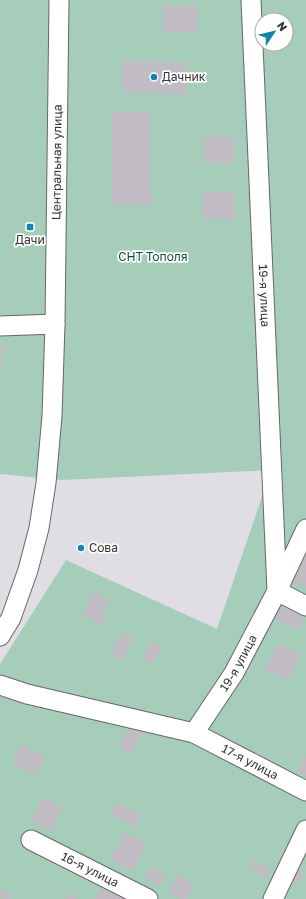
<svg xmlns="http://www.w3.org/2000/svg" width="306" height="899" viewBox="0 0 306 899" font-family="'Golos Text',sans-serif">
<style>
.green{fill:#a6ccba;fill-rule:evenodd}
.building{fill:#c1bcc3}
.lines{fill:none;stroke-linecap:round;stroke-linejoin:round}
.minor-casing{stroke:#68656b;stroke-width:21}
.minor{stroke:#fff;stroke-width:19}
.poi-dot{fill:#1584ab;stroke:#fff;stroke-width:1.5}
.labels{text-anchor:middle;stroke-width:3.5;stroke-linejoin:round;paint-order:stroke}
.poi-label{font-size:12px;fill:#353437;stroke:#fff;text-anchor:start}
.street-label{font-size:12px;fill:#353437;stroke:#fff}
.park-label{font-size:12px;fill:#124b37;stroke:#fff}
</style>
<rect width="100%" height="100%" fill="#e0dde4"/>
<!-- green -->
<path class="green" d="M0,0H306V899H0V664L66,560L217,629L271,470L62,480L0,474ZM262,20H286V44H262Z"/>
<!-- building -->
<g class="building">
<rect x="163" y="5" width="34" height="27"/>
<path d="M123,61L186,62V94L123,92Z"/>
<path d="M112,112H150L151,205H112Z"/>
<path d="M234,136V163H204V137Z"/>
<path d="M203,192L235,193L234,220L203,219Z"/>
<path d="M0,345H4L1,367H0Z"/>
<path d="M306,549V588L289,580Z"/>
<path d="M94,592L110,600L102,614L106,617L102,625L83,615Z"/>
<path d="M282,604L304,617L297,630L274,617Z"/>
<path d="M123,632L133,638L121,661L110,655Z"/>
<path d="M151,641L161,647L152,665L142,659Z"/>
<path d="M278,643L301,655L288,681L265,669Z"/>
<path d="M132,722L144,729L131,753L119,747Z"/>
<path d="M22,744L46,757L36,776L12,763Z"/>
<path d="M306,755V776L297,772Z"/>
<path d="M43,797L63,807L50,831L31,820Z"/>
<path d="M117,802L141,815L135,827L111,815Z"/>
<path d="M125,832L147,844L133,871L111,859Z"/>
<path d="M253,859L271,870L266,878L249,867Z"/>
<path d="M152,867L166,875L160,886L145,878Z"/>
<path d="M298,869L304,875L296,885L289,880Z"/>
<path d="M178,875L194,884L186,899H181L168,892Z"/>
<path d="M104,883L127,896L125,899H95Z"/>
<path d="M1,889L12,895L10,899H3L0,897V892Z"/>
<path d="M69,892L77,897L76,899H65Z"/>
</g>
<g class="lines">
<!-- minor casing -->
<g class="minor-casing">
<g id="minor">
<path id="s1" d="M251,0L277,591L306,606"/>
<path d="M0,326L55,324"/>
<path id="s2" d="M0,636L11,618L28,570L39,528L46,483L52,416L55,324L59,0"/>
<path id="s3" d="M0,685L27,694L194,733L306,791"/>
<path id="s4" d="M194,733L234,673L277,591L306,529"/>
<path id="s5" d="M31,840L148,899"/>
<path d="M273,899L306,830"/>
</g>
</g>
<!-- minor -->
<use href="#minor" class="minor"/>
</g>
<!-- markers -->
<g class="poi-dot">
<circle cx="154" cy="77" r="4"/>
<rect x="26" y="223" width="8" height="8" rx="2"/>
<circle cx="81" cy="548" r="4"/>
</g>
<g class="labels">
<!-- poi labels -->
<g class="poi-label">
<text x="162" y="81">Дачник</text>
<text x="30" y="244" text-anchor="middle">Дачи</text>
<text x="89" y="552">Сова</text>
</g>
<!-- street labels -->
<g class="street-label">
<text dy="4" stroke="none"><textPath href="#s2" startOffset="482">Центральная улица</textPath></text>
<text dy="4" stroke="none"><textPath href="#s1" startOffset="296">19-я улица</textPath></text>
<text dy="4" stroke="none"><textPath href="#s4" startOffset="83">19-я улица</textPath></text>
<text dy="4" stroke="none"><textPath href="#s3" startOffset="263">17-я улица</textPath></text>
<text dy="4" stroke="none"><textPath href="#s5" startOffset="66">16-я улица</textPath></text>
</g>
<!-- park labels -->
<g class="park-label">
<text x="153" y="261">СНТ Тополя</text>
</g>
</g>
<!-- north arrow -->
<g transform="translate(274 32) rotate(55)"><circle r="19" fill="#ffffff" stroke="#aeaeaf"/>
<path d="M0-3L7 15L0 10L-7 15Z" fill="#1584ab"/>
<text y="-6" font-size="11" font-weight="bold" text-anchor="middle" fill="#353437">N</text>
</g>
</svg>
